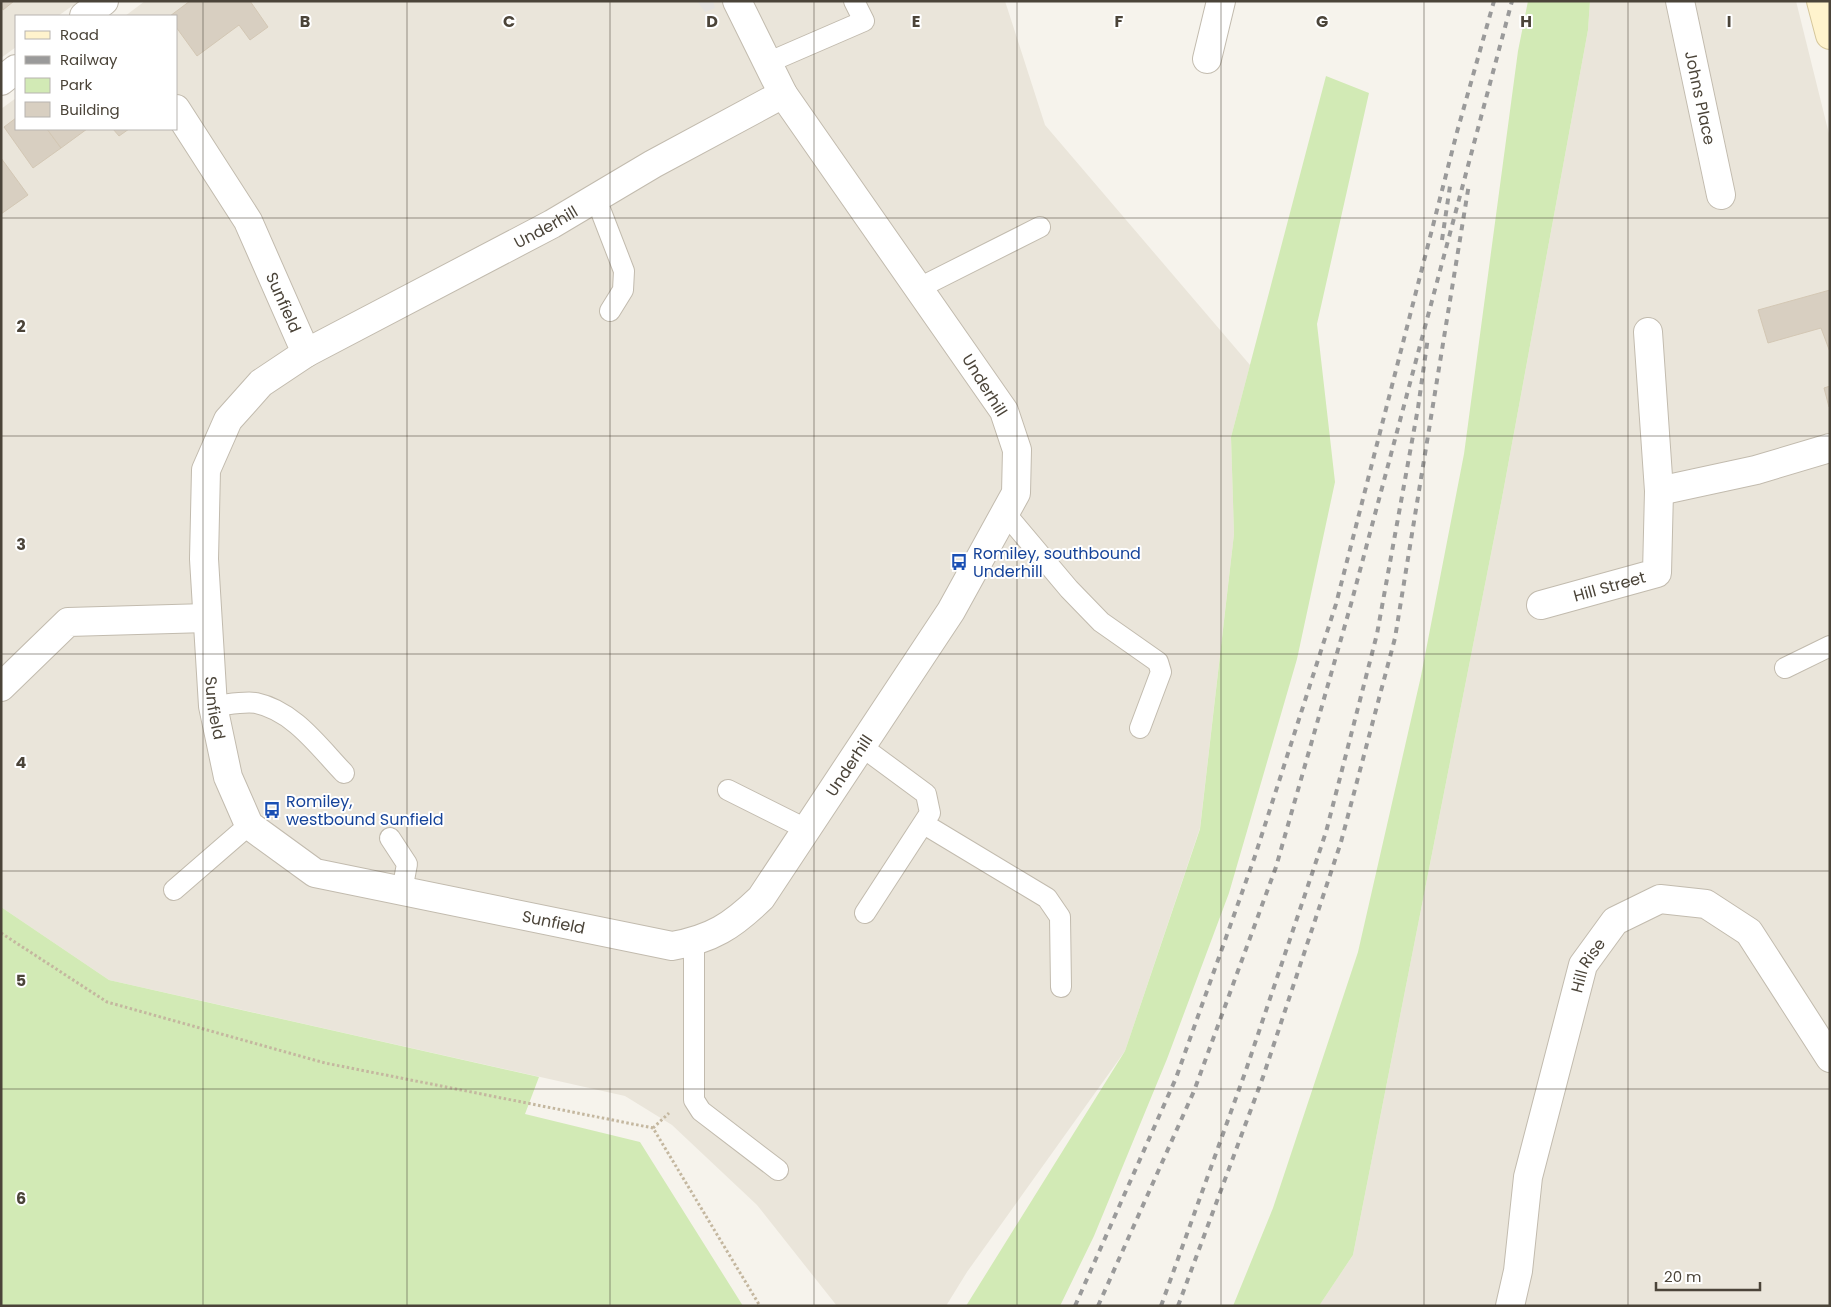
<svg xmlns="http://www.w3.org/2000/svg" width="1831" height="1307" viewBox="0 0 1831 1307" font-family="Poppins,sans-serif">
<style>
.residential{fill:#eae5da}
.green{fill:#d2eab5}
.parking{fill:#e5e3e0}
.building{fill:#d8cfc1;stroke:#d3c7b4}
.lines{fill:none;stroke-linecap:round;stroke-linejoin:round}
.lane-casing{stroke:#c2bbae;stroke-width:22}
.street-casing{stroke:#c2bbae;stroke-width:30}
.secondary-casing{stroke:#d6c79b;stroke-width:30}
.path{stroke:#c4b79f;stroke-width:3;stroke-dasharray:2.5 2.5;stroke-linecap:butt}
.lane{stroke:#fff;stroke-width:20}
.street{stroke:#fff;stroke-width:28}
.secondary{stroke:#fff3cd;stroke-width:28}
.rail{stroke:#9a9a9a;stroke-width:4;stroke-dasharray:6 6;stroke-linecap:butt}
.grid{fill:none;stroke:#4b4439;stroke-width:1;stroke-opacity:0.55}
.labels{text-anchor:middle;stroke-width:4;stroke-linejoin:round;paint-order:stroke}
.street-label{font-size:16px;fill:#4b4439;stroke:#fff}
.transit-label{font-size:16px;fill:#164399;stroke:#fff;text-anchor:start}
.grid-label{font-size:16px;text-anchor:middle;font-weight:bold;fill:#4b4439;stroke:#fff;stroke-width:4;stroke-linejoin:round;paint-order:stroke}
</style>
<rect width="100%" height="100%" fill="#f6f3ec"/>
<!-- residential -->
<g class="residential">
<path d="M1,1H79L58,16H16V47L1,58Z"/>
<path d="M145,1H1005L1045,125L1250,365L1231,437L1234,534L1200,828L1125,1051L967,1272L946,1306H837L757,1205L672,1125L625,1096L109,980L1,907V109L16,98V129H176V16H125Z"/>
<path d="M1590,1H1796L1830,138V1306H1319L1353,1255L1502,498L1588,30Z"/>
</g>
<!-- green -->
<g class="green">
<path d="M1528,1H1590L1588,30L1502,498L1353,1255L1319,1306H1233L1273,1208L1358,952L1421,676L1464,454L1518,51Z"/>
<path d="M1326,76L1369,93L1317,324L1335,482L1297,659L1229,893L1167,1059L1094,1236L1060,1306H966L1125,1051L1200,829L1234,534L1231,437Z"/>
<path d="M1,907L109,980L539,1077L525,1114L640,1142L743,1306H1Z"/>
</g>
<!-- parking -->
<path class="parking" d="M697,1H713L715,8L705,12Z"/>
<!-- building -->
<g class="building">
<path d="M1,1H14L3,10Z"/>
<path d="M190,1H250L268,27L250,40L239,25L197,56L176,27V16H170Z"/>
<path d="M16,118V129H47L61,148L33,168L4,127Z"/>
<path d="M47,129H87L61,148Z"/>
<path d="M113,129H129L119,136Z"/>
<path d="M1,158L28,195L1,214Z"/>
<path d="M1830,290V352L1821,328L1768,343L1758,310Z"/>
<path d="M1830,386V407H1829L1824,388Z"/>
</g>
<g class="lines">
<!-- lane casing -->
<g class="lane-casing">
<g id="lane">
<path d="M767,63L864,21L854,1"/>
<path d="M595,196L624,271L623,290L610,311"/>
<path d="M919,288L1040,227"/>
<path d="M1005,513L1069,589L1101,622L1158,662L1161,672L1140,728"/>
<path d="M1785,668L1830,646"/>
<path d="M213,706C226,705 244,701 256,703C294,711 319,747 344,773"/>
<path d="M861,746L926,794L930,813L865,913"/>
<path d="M728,790L806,829"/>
<path d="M924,824L1047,898L1060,917L1061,987"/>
<path d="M390,838L407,864L402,891"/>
<path d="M174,890L249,825"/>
<path d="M694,942V1100L701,1111L778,1170"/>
</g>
</g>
<!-- street casing -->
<g class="street-casing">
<g id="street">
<path id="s1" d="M1680,1L1721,195"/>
<path d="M84,16L104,1"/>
<path d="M1207,59L1221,1"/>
<path d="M1,81L16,69"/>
<path id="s2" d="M176,109L248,221L306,353L261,383L228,420L206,470L204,559L213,706L228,777L249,825L315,873L672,946C712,939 732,926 761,898L951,611L1016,493L1017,450L1004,411L783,94L737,1"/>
<path id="s3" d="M306,353L552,224L653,164L783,94"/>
<path d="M1659,491L1756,470L1830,448"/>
<path id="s4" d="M1541,605L1657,573L1659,491L1648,332"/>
<path d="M1,687L68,622L207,618"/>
<path id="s5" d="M1510,1306L1518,1271L1528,1177L1583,965L1615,921L1660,899L1706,904L1749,932L1830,1058"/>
</g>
</g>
<!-- secondary casing -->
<g class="secondary-casing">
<path id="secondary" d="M1821,1L1830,35"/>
</g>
<!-- path -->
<g class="path">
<path d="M1,933L107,1002L325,1063L653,1128L760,1306"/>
<path d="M653,1128L669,1113"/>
</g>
<!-- lane -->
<use href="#lane" class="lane"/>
<!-- street -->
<use href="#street" class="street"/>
<!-- secondary -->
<use href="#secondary" class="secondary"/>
<!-- rail -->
<g class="rail">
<path d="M1442,240L1450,186"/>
<path d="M1075,1306L1176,1078L1255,856L1336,604L1457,132L1494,1"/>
<path d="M1098,1306L1194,1091L1276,867L1351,604L1512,1"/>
<path d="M1161,1306L1246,1070L1326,832L1377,634L1418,408L1428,337"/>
<path d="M1178,1306L1263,1077L1341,842L1395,638L1469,184"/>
</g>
</g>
<!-- grid -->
<path class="grid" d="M203,1V1306M407,1V1306M610,1V1306M814,1V1306M1017,1V1306M1221,1V1306M1424,1V1306M1628,1V1306M1,218H1830M1,436H1830M1,654H1830M1,871H1830M1,1089H1830"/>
<!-- icons -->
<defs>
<g id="bus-bare" transform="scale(1.35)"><path d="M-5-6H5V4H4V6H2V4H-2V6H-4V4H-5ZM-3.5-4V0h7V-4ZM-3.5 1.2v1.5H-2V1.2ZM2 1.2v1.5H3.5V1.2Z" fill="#1a4fb4" stroke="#fff" stroke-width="2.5" paint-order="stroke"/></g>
</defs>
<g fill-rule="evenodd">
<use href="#bus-bare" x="959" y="562"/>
<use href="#bus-bare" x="272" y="810"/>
</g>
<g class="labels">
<!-- street labels -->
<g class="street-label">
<text dy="6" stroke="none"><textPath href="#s1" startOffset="99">Johns Place</textPath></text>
<text dy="6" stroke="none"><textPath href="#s3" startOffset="271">Underhill</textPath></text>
<text dy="6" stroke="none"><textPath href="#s2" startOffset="222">Sunfield</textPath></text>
<text transform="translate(985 385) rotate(58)" y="6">Underhill</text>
<text dy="6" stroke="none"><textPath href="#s4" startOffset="71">Hill Street</textPath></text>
<text dy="6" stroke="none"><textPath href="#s2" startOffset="674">Sunfield</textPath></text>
<text dy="6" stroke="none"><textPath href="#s2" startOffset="1505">Underhill</textPath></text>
<text dy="6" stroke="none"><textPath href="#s2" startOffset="1122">Sunfield</textPath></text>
<text dy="6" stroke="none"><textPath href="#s5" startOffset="351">Hill Rise</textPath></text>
</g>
<!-- transit labels -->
<g class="transit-label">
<text x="973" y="559">Romiley, southbound<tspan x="973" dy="18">Underhill</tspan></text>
<text x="286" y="807">Romiley,<tspan x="286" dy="18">westbound Sunfield</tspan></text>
</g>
</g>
<g class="grid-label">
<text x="305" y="27">B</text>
<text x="509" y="27">C</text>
<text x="712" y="27">D</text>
<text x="916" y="27">E</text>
<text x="1119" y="27">F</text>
<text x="1322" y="27">G</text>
<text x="1526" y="27">H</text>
<text x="1729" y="27">I</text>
<text x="21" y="332">2</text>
<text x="21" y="550">3</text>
<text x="21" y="768">4</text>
<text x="21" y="986">5</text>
<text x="21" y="1204">6</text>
</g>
<!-- border -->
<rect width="1831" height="1307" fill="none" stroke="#4b4439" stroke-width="5"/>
<!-- legend -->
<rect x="15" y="15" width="162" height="115" fill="#ffffff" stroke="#b7b4b0"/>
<rect x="25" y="31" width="25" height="8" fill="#fff3cd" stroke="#b7b4b0"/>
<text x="60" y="40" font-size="15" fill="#4b4439">Road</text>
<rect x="25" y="56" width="25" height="8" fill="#9a9a9a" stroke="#b7b4b0"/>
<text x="60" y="65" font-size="15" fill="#4b4439">Railway</text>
<rect x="25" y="78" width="25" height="15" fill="#d2eab5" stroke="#b7b4b0"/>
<text x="60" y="90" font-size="15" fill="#4b4439">Park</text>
<rect x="25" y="102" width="25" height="15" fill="#d8cfc1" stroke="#b7b4b0"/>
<text x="60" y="115" font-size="15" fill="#4b4439">Building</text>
<!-- scale -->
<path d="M1656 1282v8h104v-8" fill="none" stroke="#4b4439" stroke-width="2.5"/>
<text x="1664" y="1282" font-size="15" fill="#4b4439" stroke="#ffffff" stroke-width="4" paint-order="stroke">20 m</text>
</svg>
